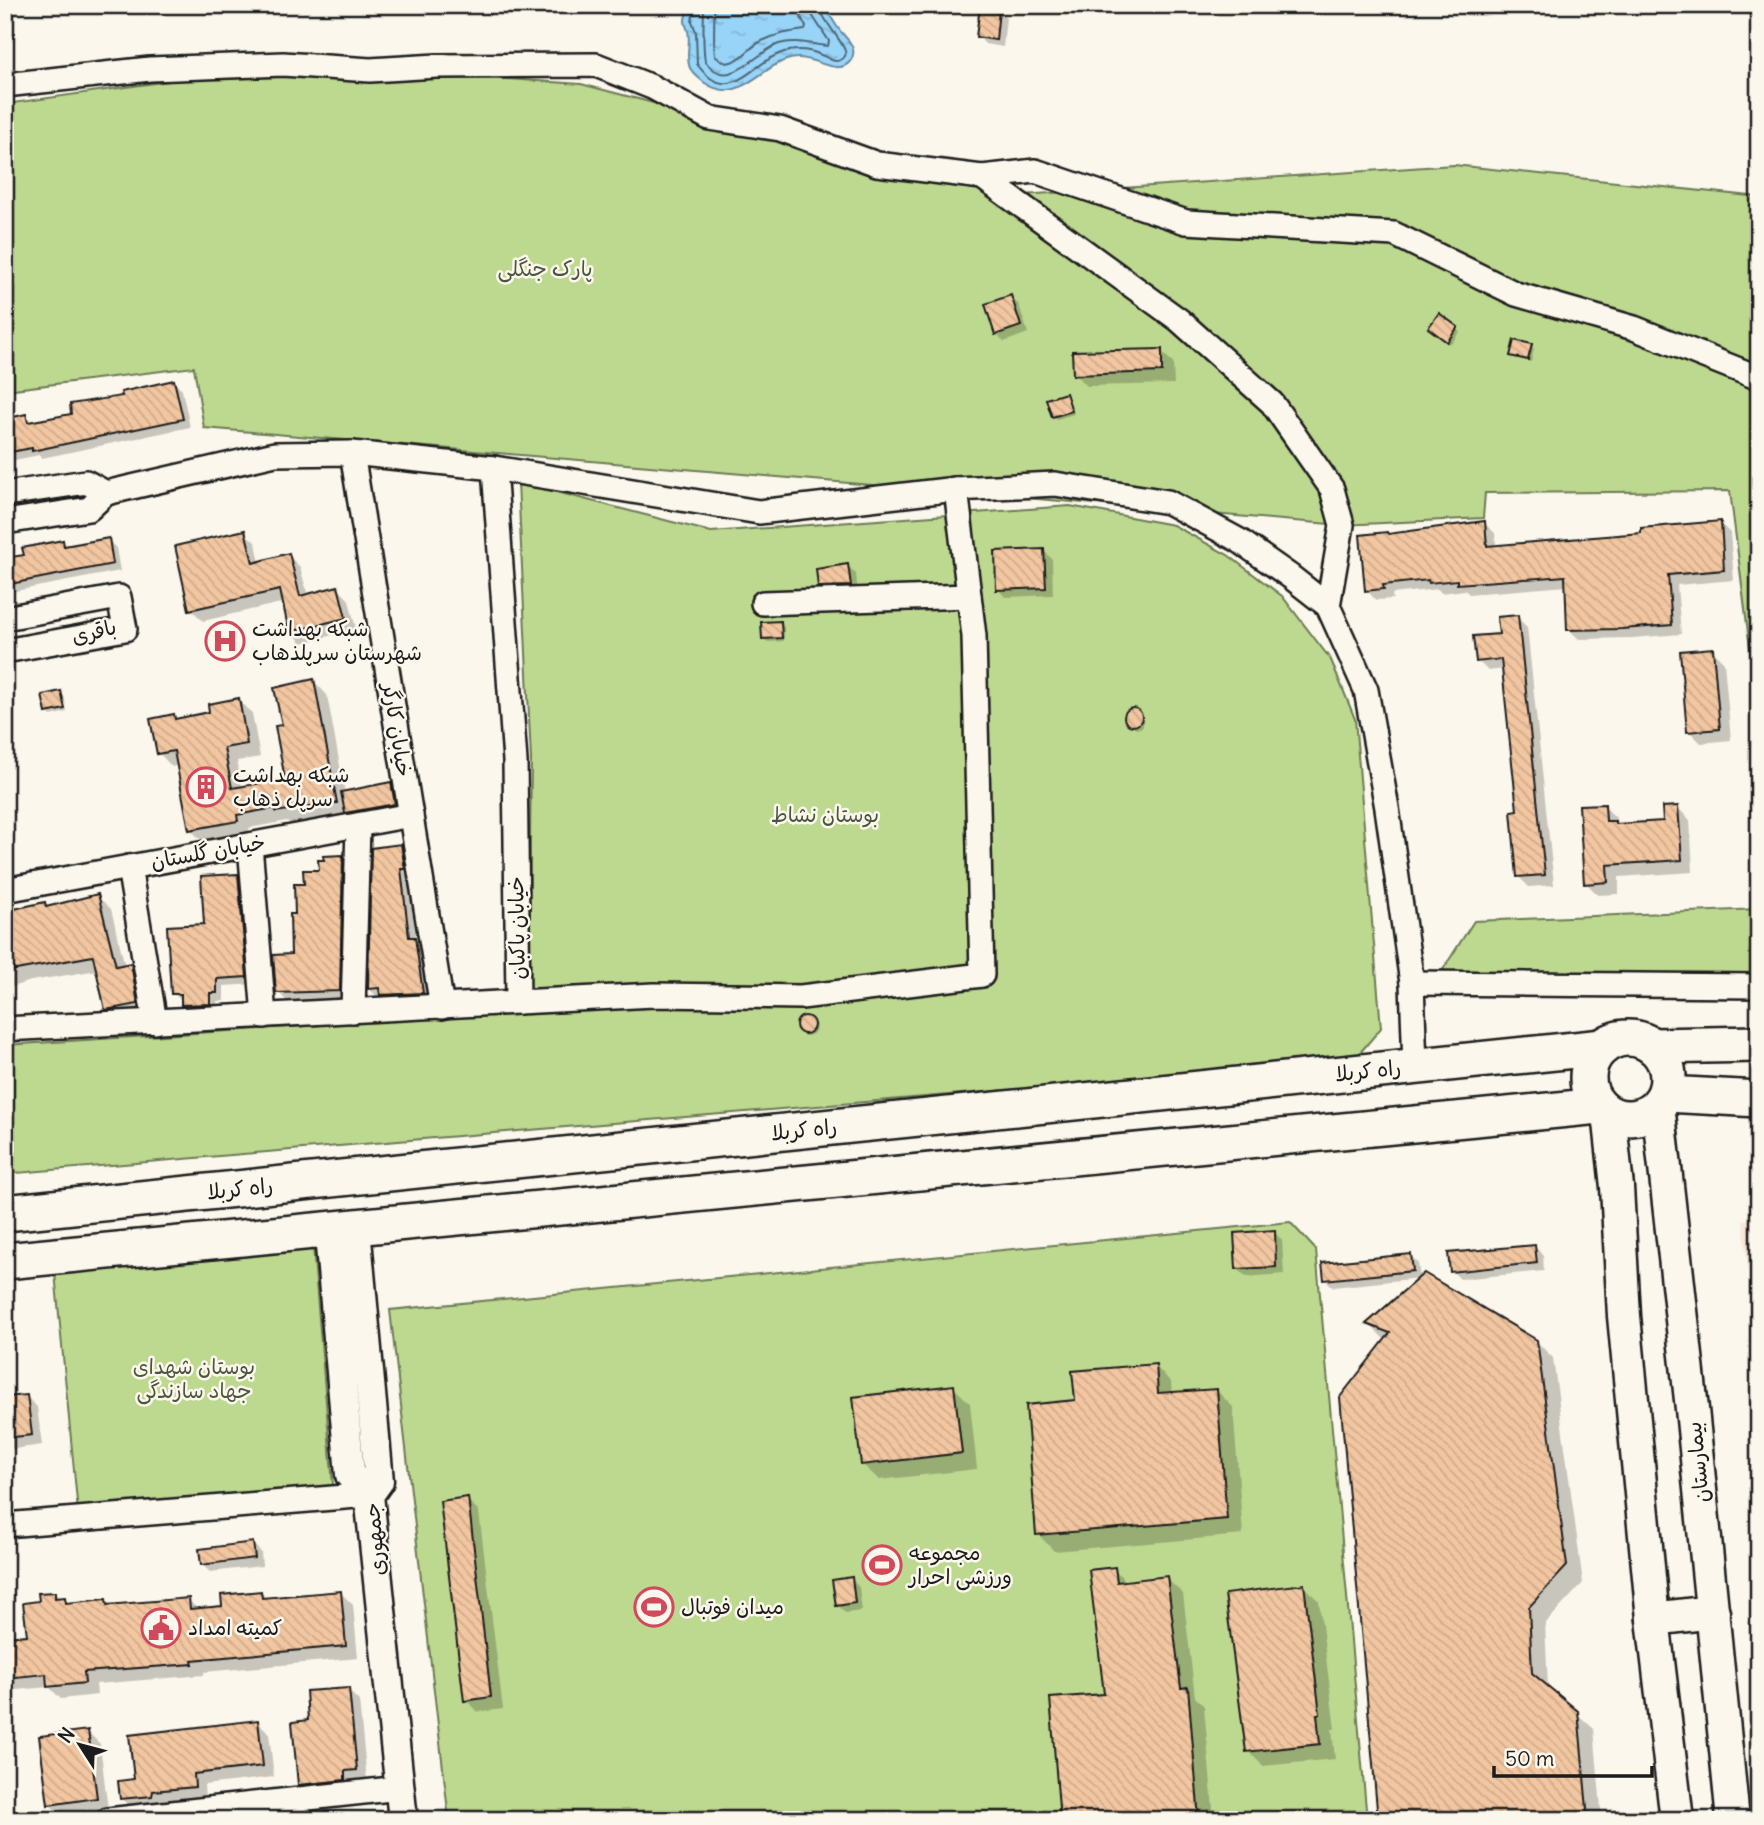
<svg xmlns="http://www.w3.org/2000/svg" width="1764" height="1825" viewBox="0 0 1764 1825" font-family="Delius,'Playpen Sans Arabic',sans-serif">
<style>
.built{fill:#f8e8d6}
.park{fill:#bdd990;stroke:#6c7a56;stroke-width:2}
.water{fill:url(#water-ripples);stroke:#668aa0;stroke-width:2}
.shadow{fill:#0003}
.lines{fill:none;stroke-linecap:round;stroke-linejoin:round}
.shore{stroke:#4d6674;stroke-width:2}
.building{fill:url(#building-back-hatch);stroke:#1c1c1c;stroke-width:2}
.minor-casing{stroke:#1c1c1c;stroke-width:28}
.tertiary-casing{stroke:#1c1c1c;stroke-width:33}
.secondary-casing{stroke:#1c1c1c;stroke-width:37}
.primary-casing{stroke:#1c1c1c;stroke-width:40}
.minor{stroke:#fbf7ec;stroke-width:23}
.tertiary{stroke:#fbf7ec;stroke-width:28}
.secondary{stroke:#fbf7ec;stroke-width:32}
.primary{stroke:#fbf7ec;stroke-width:35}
.labels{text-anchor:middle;stroke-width:5;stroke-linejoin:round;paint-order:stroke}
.park-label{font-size:21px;fill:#4c553f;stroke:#fbf7ec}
.poi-label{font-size:21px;fill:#1c1c1c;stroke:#fbf7ec;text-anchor:start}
.street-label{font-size:21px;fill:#1c1c1c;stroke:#fbf7ec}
</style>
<defs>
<pattern id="water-ripples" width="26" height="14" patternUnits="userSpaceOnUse" patternTransform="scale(1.75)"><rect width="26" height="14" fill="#97d4f8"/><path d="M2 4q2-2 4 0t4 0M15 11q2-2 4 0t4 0" fill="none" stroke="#82b5d4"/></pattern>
<pattern id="building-back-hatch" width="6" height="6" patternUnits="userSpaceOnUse" patternTransform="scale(1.75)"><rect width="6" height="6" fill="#f2c6a1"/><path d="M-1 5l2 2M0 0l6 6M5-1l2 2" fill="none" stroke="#cfaa8a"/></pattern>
</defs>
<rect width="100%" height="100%" fill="#fbf7ec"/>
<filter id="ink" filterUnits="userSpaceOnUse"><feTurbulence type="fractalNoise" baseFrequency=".0143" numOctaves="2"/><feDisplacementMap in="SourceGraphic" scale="14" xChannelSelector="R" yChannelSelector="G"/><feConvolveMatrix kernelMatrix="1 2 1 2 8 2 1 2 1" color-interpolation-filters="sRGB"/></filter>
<g filter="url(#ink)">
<!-- built -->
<path class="built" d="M1759,1219V1390L1743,1220Z"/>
<!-- park -->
<g class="park">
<path d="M290,64L581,84L1008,196L1454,165L1759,197V719L1730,491L1485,493L1483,518L1342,525L204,428L194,367L5,390V104Z"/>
<path d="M518,482L711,532L1070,506L1173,525L1228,555L1282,596L1331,660L1355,719L1381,1028L1353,1061L5,1174V1045L528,1012L531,759Z"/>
<path d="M1759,909V974L1442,971L1474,921Z"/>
<path d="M1290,1222L1316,1250L1367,1820H449L390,1310Z"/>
<path d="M313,1247L333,1485L78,1512L55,1273Z"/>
</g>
<!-- water -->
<path class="water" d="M687,5H824C829,13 833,21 838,28C845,38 859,47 851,60C840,78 813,56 797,58C762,60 742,108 705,83C700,79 693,74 690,68C685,56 691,42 688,31C687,27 685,24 685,21C685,15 688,11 687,5Z"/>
<!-- shadow -->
<g class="shadow">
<path d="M999,10L1006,18L1003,47L985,44L978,36Z"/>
<path d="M1011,297L1019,305L1028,333L1004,342L997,334Z"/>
<path d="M1440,315L1460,332L1451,344L1434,331Z"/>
<path d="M1531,345L1534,349L1531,362L1516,358L1512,355Z"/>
<path d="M1161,351L1173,363L1174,384L1087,386L1075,374Z"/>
<path d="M174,382L182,390L190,427L42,458L39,455L5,462V421L26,417L32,423L73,415Z"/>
<path d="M1066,395L1069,399L1074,414L1057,419L1053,416Z"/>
<path d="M1484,523L1495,533L1496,547L1643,534L1720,523L1730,533L1734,580L1677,585L1681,634L1633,638L1579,639L1568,629L1567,586L1469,594L1465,590L1441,593L1438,589L1392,594L1393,599L1376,600L1366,590L1387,534Z"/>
<path d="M244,532L256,543L260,563L288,555L300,567L308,596L338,588L349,600L356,629L302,643L291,631L285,602L203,621L191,609Z"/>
<path d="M108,540L116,548L120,571L5,593V560L26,556L62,542L68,547Z"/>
<path d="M1044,551L1052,559L1053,595L1005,597L998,589Z"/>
<path d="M848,566L856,574L858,593L828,594L820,586Z"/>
<path d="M1517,617L1527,627L1554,885L1529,887L1519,877V812L1504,669L1488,671L1478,661Z"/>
<path d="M780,623L784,627V641L767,642L764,638Z"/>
<path d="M1712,650L1724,662L1731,740L1701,743L1689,731Z"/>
<path d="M314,681L327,695L345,793L391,784L399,792L402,811L291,824L287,821L249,828L250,834L204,843L190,829L178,765L172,767L159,753L173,716L177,720L212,713L238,700L252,713L260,757L237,761L242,788L287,780L285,726Z"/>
<path d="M60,693L64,696L67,712L51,716L48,712Z"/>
<path d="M1129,711L1139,714L1143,718V727L1136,729L1127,722Z"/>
<path d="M1604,806L1616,818L1617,826L1665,822L1677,807L1690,820L1693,872L1619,877V894L1598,895L1586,883Z"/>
<path d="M401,845L408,853L412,876L408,877L416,940L422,946L429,1000L390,1002L383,995L377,996L369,989Z"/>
<path d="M342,857L352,866L349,1000L288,1002L278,992L293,955L297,916L306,886L321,871L325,862Z"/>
<path d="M237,876L245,883L254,984L224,986V1001H217L218,1011L191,1013L183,1005V1001L172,993L205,926Z"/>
<path d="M97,896L111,909L125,966L130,965L144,978L150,1017L120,1022L106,1009L98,970L31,981L5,989V913L45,904L49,908Z"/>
<circle cx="807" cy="1027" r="9"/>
<path d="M1274,1232L1282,1240L1284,1274L1246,1277L1238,1269Z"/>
<path d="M1535,1247L1543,1255L1544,1271L1460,1279L1452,1271Z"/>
<path d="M1410,1255L1418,1263L1420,1278L1333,1287L1325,1279Z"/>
<path d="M1369,1324L1536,1341L1553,1358L1583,1583L1545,1624L1548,1688L1594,1729L1602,1820H1380L1386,1341Z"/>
<path d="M1155,1366L1171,1382L1172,1394L1216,1390L1233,1407L1243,1535L1054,1551L1038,1534L1076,1401Z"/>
<path d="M953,1387L970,1403L977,1469L879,1480L862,1464Z"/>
<path d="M27,1397L37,1407L42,1445L6,1450L8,1467H5V1399Z"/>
<path d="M467,1499L479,1512L503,1709L478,1712L466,1700Z"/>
<path d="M253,1544L261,1552L262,1566L210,1572L202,1565Z"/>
<path d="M1114,1569L1128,1583L1166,1578L1183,1594L1195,1697L1204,1706L1214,1820H1062L1106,1695Z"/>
<path d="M851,1579L859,1587L862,1611L845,1613L838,1605Z"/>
<path d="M1303,1586L1319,1601L1335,1729H1332L1335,1759L1263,1766L1248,1751Z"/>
<path d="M54,1593L70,1604L106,1600L112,1606L188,1599L198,1610L224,1607L261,1593L267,1599L341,1593L353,1605L358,1658L204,1672V1675L96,1684L97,1695L61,1699L49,1687L5,1691V1639L29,1637L41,1602Z"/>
<path d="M348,1690L359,1701L367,1780L355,1781L356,1791L311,1796L299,1784L310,1722Z"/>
<path d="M257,1721L269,1733L274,1777L204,1785L205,1798L164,1802L163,1806L133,1810L122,1799L136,1781Z"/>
<path d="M87,1731L100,1744L108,1810L62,1816L49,1804Z"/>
</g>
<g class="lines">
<!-- shore -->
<g class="shore">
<path d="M695,5L692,21L696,32L697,64C730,110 753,60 784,52C796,49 810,50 821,55C826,56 831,61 836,61C840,61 843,59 845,56C850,48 820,19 819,5"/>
<path d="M704,5C704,23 702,42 705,61C729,94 755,52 779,44C796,39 812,45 828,46L829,41L812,15L810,5"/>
<path d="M714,5C715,22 713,39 715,56L726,63C741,62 748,48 760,42C775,34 789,32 805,30L806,27L800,15L799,5"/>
</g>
</g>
<!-- building -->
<g class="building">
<path d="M980,6L999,9L996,40L976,37Z"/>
<path d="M1011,295L1021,326L995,335L985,304Z"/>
<path d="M1439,313L1458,327L1447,342L1428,328Z"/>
<path d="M1514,340L1532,344L1528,360L1510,356Z"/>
<path d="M1162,349V372L1073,375L1072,351Z"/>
<path d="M174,380L183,419L32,451V448L5,453V419L26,414L28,422L71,414L70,404L122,396L121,392Z"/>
<path d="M1066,393L1072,411L1052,417L1046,399Z"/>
<path d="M1485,521L1487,546L1641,533V528L1721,521L1724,570L1668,575L1672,625L1622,629L1567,630L1565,576L1457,584V580L1429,583L1428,580L1383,585L1384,589L1365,591L1360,535L1387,532L1388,534Z"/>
<path d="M245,530L253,563L289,553L300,596L338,586L346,618L289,632L280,590L189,610L175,546Z"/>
<path d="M109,538L113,564L5,585V558L24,555L22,548L63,540L64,546Z"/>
<path d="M1044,549L1046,588L996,590L995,551Z"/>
<path d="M848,564L851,586L818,587L816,569Z"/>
<path d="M1518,615L1545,875L1517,877L1511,811L1517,810L1501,659L1476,662L1473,636L1499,634L1497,617Z"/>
<path d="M781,621L782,638L762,639L761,622Z"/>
<path d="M1713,648L1720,729L1687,732L1680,651Z"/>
<path d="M314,679L337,803L276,812L275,808L237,815L238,821L189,830L174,751L157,754L150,719L174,714L175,719L209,712L208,704L239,698L247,744L224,748L232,788L285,779L275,726L282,725L274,688Z"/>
<path d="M61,691L65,709L46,713L42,695Z"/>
<circle cx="1133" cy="717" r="9"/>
<path d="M391,782L395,804L345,813L341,792Z"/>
<path d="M1605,804L1606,821H1615V824L1663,821L1662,807L1678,806L1682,860L1607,865L1608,882L1584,884L1579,805Z"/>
<path d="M401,844L405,869H401L409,937H415L423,993L380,995L379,988L368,989L371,848Z"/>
<path d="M343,855L340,991L276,993L273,955L291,954L290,914H295L294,884H304L303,870H319L318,860H324L323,856Z"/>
<path d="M238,874L247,977L217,979V993H210V1004L181,1005V994H171L167,926L204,924L201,876Z"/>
<path d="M98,894L116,966L131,963L138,1004L105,1010L93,956L5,972V911L45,902L46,907Z"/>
<circle cx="805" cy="1025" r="9"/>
<path d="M1275,1230L1276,1267L1236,1269L1234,1233Z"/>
<path d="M1535,1245L1537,1263L1450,1272L1448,1253Z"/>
<path d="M1411,1254L1413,1271L1324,1280L1322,1263Z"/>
<path d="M1424,1273L1537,1340L1567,1566L1529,1607L1532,1673L1578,1711L1588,1820H1378L1340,1397L1390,1333L1366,1324Z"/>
<path d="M1156,1364L1158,1393L1217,1389L1227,1519L1036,1535L1026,1405L1075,1400L1072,1371Z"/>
<path d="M954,1385L962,1453L861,1465L853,1397Z"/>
<path d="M27,1395L32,1435L5,1438V1397Z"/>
<path d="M468,1497L491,1697L464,1701L440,1501Z"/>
<path d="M253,1542L255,1558L201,1565L199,1549Z"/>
<path d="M1115,1567L1117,1582L1167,1576L1181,1688L1188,1687L1199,1820H1060L1050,1698L1104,1694L1089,1570Z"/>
<path d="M852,1577L855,1603L836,1606L832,1580Z"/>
<path d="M1304,1584L1320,1714H1317L1320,1744L1246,1752L1225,1594Z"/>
<path d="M261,1591L262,1598L341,1591L346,1646L192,1660L193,1664L84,1672L85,1683L47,1687L46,1674L5,1678V1637L27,1635L23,1603L39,1601L38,1593L55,1592V1598L65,1597L66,1603L106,1599L107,1605L189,1598L190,1609L222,1606L221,1595Z"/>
<path d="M349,1688L357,1770L345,1771V1780L298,1785L292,1722L308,1720L306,1691Z"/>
<path d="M258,1720L263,1766L194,1774L195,1787L153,1791L152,1796L120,1799L118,1781L134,1779L129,1735Z"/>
<path d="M88,1730L97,1798L48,1805L39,1736Z"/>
</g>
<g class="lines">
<!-- minor casing -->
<g class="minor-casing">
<g id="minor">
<path d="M5,85L150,69L283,64L370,70L437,66L596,65L652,87L709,118L780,129L877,164L982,177L1179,320L1272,403L1332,489L1342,525L1328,606L1366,690L1387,808L1412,983L1415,1066"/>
<path d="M982,177L1035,171L1186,222L1394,234L1516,294L1634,328L1759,378"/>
<path d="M352,453L442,1007"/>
<path d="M106,493L275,454L352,453L494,468L759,512L956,489L1055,484L1168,502L1240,541L1291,577L1328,606"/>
<path d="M5,494L86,482L106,493"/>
<path d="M5,522L89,509L106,493"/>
<path d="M763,603L969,596"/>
<path d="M5,618L119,597L125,629L5,651"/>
<path d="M250,845L264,1016"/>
<path d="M129,867L155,1022"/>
<path d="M5,890L411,815"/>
<path d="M1412,983L1759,986"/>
<path d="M518,1002L654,995L801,997L982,975L974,636L956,489"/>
<path d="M353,1011L358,825"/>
<path d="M5,1029L518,1002L515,761L494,468"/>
<path d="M5,1525L369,1495"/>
<path d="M108,1820L400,1788"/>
</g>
</g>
<!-- tertiary casing -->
<g class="tertiary-casing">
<path id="tertiary" d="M369,1495L350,1475L329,1235L340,1229L357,1239L379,1481L369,1495L403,1820"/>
</g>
<!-- secondary casing -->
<g class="secondary-casing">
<g id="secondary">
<path d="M1658,1105L1692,1409L1733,1820"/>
<path d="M1609,1113L1617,1187L1624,1316L1653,1619L1677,1820"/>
<path d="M1653,1619L1713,1612"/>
</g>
</g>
<!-- primary casing -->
<g class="primary-casing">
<g id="primary">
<circle cx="1628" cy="1078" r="40"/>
<path d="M1652,1046L1759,1044"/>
<path d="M1666,1094L1759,1099"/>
<path d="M5,1213L1603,1047"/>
<path d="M5,1261L1599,1106"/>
</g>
</g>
<!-- minor -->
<use href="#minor" class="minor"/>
<!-- tertiary -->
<use href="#tertiary" class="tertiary"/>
<!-- secondary -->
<use href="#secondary" class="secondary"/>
<!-- primary -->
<use href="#primary" class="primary"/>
</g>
</g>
<!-- icons -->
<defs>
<g id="hospital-ring" transform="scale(2.0125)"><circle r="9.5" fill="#fbf7ec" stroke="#d1495b" stroke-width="1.5"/><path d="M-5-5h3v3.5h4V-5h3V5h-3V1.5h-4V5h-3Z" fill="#d1495b"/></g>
<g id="building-ring" transform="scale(2.0125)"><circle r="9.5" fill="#fbf7ec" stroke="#d1495b" stroke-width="1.5"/><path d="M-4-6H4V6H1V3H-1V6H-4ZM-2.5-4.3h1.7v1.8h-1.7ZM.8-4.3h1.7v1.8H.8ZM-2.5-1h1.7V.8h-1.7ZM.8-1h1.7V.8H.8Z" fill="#d1495b"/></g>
<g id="stadium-ring" transform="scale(2.0125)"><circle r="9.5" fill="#fbf7ec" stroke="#d1495b" stroke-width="1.5"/><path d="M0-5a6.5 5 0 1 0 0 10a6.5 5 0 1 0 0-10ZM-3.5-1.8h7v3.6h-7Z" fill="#d1495b"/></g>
<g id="civic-ring" transform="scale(2.0125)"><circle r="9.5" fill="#fbf7ec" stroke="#d1495b" stroke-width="1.5"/><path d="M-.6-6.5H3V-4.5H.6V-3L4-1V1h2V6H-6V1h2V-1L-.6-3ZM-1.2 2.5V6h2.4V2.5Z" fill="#d1495b"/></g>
</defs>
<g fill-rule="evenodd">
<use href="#hospital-ring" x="225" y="641"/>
<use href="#building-ring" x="206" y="787"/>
<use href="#stadium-ring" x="882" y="1565"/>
<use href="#stadium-ring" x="654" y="1607"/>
<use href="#civic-ring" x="161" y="1628"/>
</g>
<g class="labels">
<!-- park labels -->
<g class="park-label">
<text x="545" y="276">پارک جنگلی</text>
<text x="825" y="822">بوستان نشاط</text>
<text x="194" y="1374">بوستان شهدای<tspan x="194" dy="24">جهاد سازندگی</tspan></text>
</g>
<!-- poi labels -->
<g class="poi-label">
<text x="252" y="636">شبکه بهداشت<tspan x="252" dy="24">شهرستان سرپلذهاب</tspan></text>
<text x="233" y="782">شبکه بهداشت<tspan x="233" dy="24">سرپل ذهاب</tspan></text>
<text x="909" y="1560">مجموعه<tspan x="909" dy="24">ورزشی احرار</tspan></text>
<text x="681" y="1614">میدان فوتبال</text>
<text x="188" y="1635">کمیته امداد</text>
</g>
<!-- street labels -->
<g class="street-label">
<text transform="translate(94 632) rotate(-14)" y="7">باقری</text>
<text transform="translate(397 730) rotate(81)" y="7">خیابان کارگر</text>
<text transform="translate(208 852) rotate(-10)" y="7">خیابان گلستان</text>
<text transform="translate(517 928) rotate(-91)" y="7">خیابان پاکبان</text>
<text transform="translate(1368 1071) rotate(-6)" y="7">راه کربلا</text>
<text transform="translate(804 1130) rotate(-6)" y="7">راه کربلا</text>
<text transform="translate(240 1189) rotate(-6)" y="7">راه کربلا</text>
<text transform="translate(1698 1462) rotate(-96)" y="7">بیمارستان</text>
<text transform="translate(375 1539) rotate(-95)" y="7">جمهوری</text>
</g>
</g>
<!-- margin -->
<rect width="1764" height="1825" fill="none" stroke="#fbf7ec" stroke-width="28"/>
<rect x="14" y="14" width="1736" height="1797" fill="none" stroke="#1c1c1c" stroke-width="2.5" filter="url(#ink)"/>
<!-- north arrow -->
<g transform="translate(80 1745) rotate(306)" stroke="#fbf7ec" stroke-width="5" paint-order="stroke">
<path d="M0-5L12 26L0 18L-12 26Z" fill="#1c1c1c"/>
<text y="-10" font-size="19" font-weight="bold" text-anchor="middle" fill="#1c1c1c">N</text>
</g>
<!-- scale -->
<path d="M1494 1766v10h158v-10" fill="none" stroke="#1c1c1c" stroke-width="3.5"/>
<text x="1505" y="1766" font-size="21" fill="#1c1c1c" stroke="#fbf7ec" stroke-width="5" paint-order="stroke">50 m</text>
</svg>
